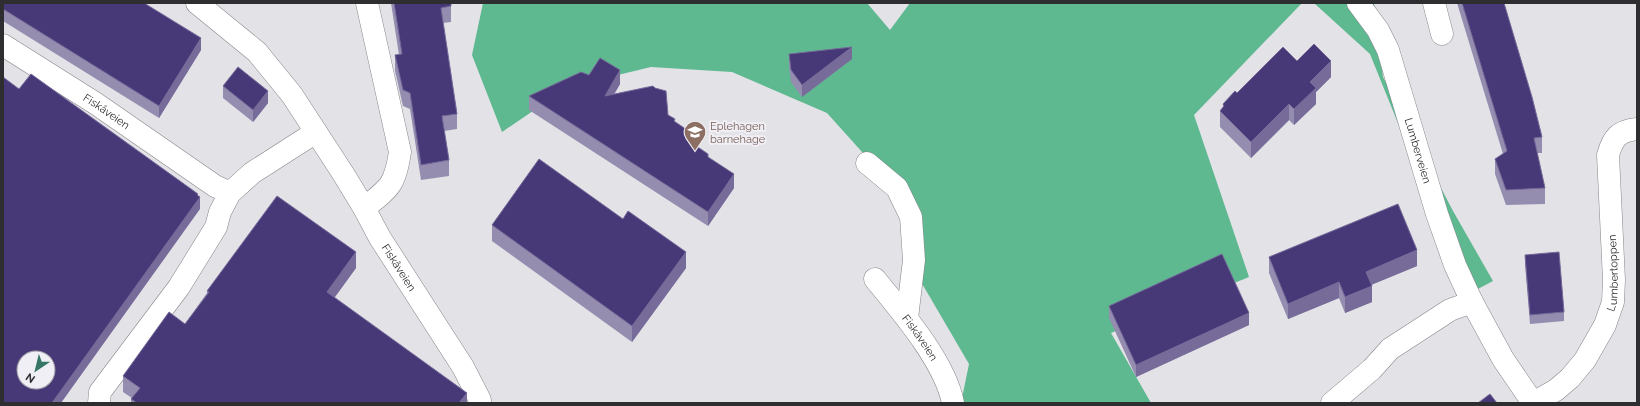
<svg xmlns="http://www.w3.org/2000/svg" width="1640" height="406" viewBox="0 0 1640 406" font-family="Raleway,sans-serif">
<style>
.forest{fill:#5eb890}
.lines{fill:none;stroke-linecap:round;stroke-linejoin:round}
.minor-casing{stroke:#86858a;stroke-width:23}
.minor{stroke:#fff;stroke-width:22}
.wall{fill:#948db0}
.shaded-wall{fill:#766b99}
.building{fill:#473878;stroke:#766b99;fill-rule:evenodd}
.labels{text-anchor:middle;stroke-width:4;stroke-linejoin:round;paint-order:stroke}
.street-label{font-size:11px;fill:#2e2e30;stroke:#f0eff5}
.education-label{font-size:11px;fill:#785e54;stroke:#f0eff5;text-anchor:start}
</style>
<rect width="100%" height="100%" fill="#e2e2e7"/>
<!-- forest -->
<g class="forest">
<path d="M483,3H867L890,30L910,3H1302L1194,115L1249,277L1111,333L1151,403H961L969,364L917,275L889,182L827,113L732,72L651,67L568,87L502,132L472,55Z"/>
<path d="M1314,3H1374L1383,77L1453,211L1493,281L1455,301L1461,279L1370,54Z"/>
</g>
<g class="lines">
<!-- minor casing -->
<g class="minor-casing">
<g id="minor">
<path id="s1" d="M197,3L257,52L292,95L344,175L364,208L380,238L463,367L480,400V403"/>
<path id="s2" d="M1358,3L1378,30L1388,50L1437,214L1455,265L1472,302L1503,359L1533,403"/>
<path d="M1434,3L1442,34"/>
<path id="s3" d="M3,45L95,103L215,186L230,193"/>
<path d="M867,163L897,188L911,217L914,260L907,318"/>
<path d="M364,208C390,188 395,185 400,152L367,3"/>
<path id="s4" d="M875,279C902,312 945,362 953,403"/>
<path d="M99,403L100,392L179,287L216,227L220,212L230,193L252,173L316,132"/>
<path d="M1332,403L1372,369L1390,349L1450,310L1472,302"/>
<path id="s5" d="M1533,403L1556,390L1570,378L1585,360L1605,325L1613,302L1614,280L1608,155C1613,138 1618,131 1637,129"/>
</g>
</g>
<!-- minor -->
<use href="#minor" class="minor"/>
</g>
<!-- wall -->
<g class="wall">
<path d="M3,3L201,50L159,118L3,21Z"/>
<path d="M391,3H451V22L443,23L457,114V129L444,131L449,160V176L421,180L410,109L403,106L395,71V55H399Z"/>
<path d="M1457,3H1504L1542,137V153H1537L1545,188V204L1506,205L1495,174V159L1503,154Z"/>
<path d="M789,54L852,59L802,97L791,82L789,66Z"/>
<path d="M1297,61L1331,77L1316,92V104L1294,125L1289,120L1251,158L1220,127V111L1223,107V104Z"/>
<path d="M589,75L620,84L614,94L668,115L675,122L690,142L708,157L734,188L708,226L529,110V96Z"/>
<path d="M223,86L268,103L253,122L223,98Z"/>
<path d="M492,225L686,268L632,342L492,241Z"/>
<path d="M1525,255L1564,312V321L1530,324L1525,264Z"/>
<path d="M1269,257L1417,266L1371,285L1372,302L1345,313L1339,298L1288,319L1269,273Z"/>
<path d="M356,268L334,298L459,403H131V399L132,398L123,392V376L185,324L207,293V291Z"/>
<path d="M1109,306L1249,325L1136,377L1109,318Z"/>
</g>
<!-- shaded-wall -->
<g class="shaded-wall">
<path d="M201,38V50L159,118V106Z"/>
<path d="M852,47V59L802,97V85Z"/>
<path d="M1331,61V77L1316,92V104L1294,125V109L1310,82Z"/>
<path d="M620,70V84L605,110V96Z"/>
<path d="M268,91V103L253,122V110Z"/>
<path d="M1289,104V120L1251,158V142Z"/>
<path d="M690,132V146L686,139Z"/>
<path d="M734,174V188L708,226V212Z"/>
<path d="M198,194V198L200,197V209L61,403H52Z"/>
<path d="M1417,250V266L1366,287V272Z"/>
<path d="M356,252V268L327,308V292Z"/>
<path d="M686,252V268L632,342V326Z"/>
<path d="M1339,282V298L1288,319V304Z"/>
<path d="M1372,286V302L1345,313V297Z"/>
<path d="M1249,313V325L1136,377V365Z"/>
<path d="M467,393V403H459Z"/>
</g>
<!-- building -->
<g class="building">
<path d="M3,3H144L201,38L159,106L3,9Z"/>
<path d="M394,3H451V6L441,8L457,114L442,116L449,160L421,165L410,93L403,90L395,55L402,54Z"/>
<path d="M1462,3H1504L1532,97L1542,137L1534,138L1545,188L1506,190L1495,159L1507,151Z"/>
<path d="M1314,44L1331,61L1310,82L1316,88L1294,109L1289,104L1251,142L1220,111L1224,106L1223,104L1235,91L1237,93L1283,47L1297,61Z"/>
<path d="M852,47L802,85L791,70L789,54Z"/>
<path d="M600,58L620,70L605,96L653,86L655,88L666,91L668,115L675,119L674,121L690,132L686,139L708,154V157L734,174L708,212L529,96L581,72L589,75Z"/>
<path d="M238,67L268,91L253,110L223,86Z"/>
<path d="M31,74L198,194L197,195L200,197L52,403H53H3V77L19,89ZM24,358H48V382H24Z"/>
<path d="M539,159L623,219L628,211L686,252L632,326L492,225Z"/>
<path d="M277,196L356,252L327,292L467,393L459,403H137L131,399L140,388L123,376L169,312L185,324L209,292L207,291Z"/>
<path d="M1398,204L1417,250L1366,272L1372,286L1345,297L1339,282L1288,304L1269,257Z"/>
<path d="M1559,252L1564,312L1530,315L1525,255Z"/>
<path d="M1222,254L1249,313L1136,365L1109,306Z"/>
<path d="M1490,394L1497,403H1478Z"/>
</g>
<!-- icons -->
<defs>
<g id="school-pin" transform="scale(1.15)"><path d="M0 17L-7.5 6A9.5 9.5 0 1 1 7.5 6Z" fill="#8d6e63" stroke="#f0eff5"/><path d="M0-5L7-2L0 1L-7-2ZM-4 1L0 2.5L4 1V4Q0 6-4 4Z" fill="#fff"/></g>
</defs>
<g fill-rule="evenodd">
<use href="#school-pin" x="695" y="132"/>
</g>
<g class="labels">
<!-- street labels -->
<g class="street-label">
<text dy="4" stroke="none"><textPath href="#s3" startOffset="123">Fiskåveien</textPath></text>
<text dy="4" stroke="none"><textPath href="#s2" startOffset="161">Lumberveien</textPath></text>
<text dy="4" stroke="none"><textPath href="#s1" startOffset="336">Fiskåveien</textPath></text>
<text dy="4" stroke="none"><textPath href="#s5" startOffset="162">Lumbertoppen</textPath></text>
<text dy="4" stroke="none"><textPath href="#s4" startOffset="74">Fiskåveien</textPath></text>
</g>
<!-- education labels -->
<g class="education-label">
<text x="710" y="130">Eplehagen<tspan x="710" dy="13">barnehage</tspan></text>
</g>
</g>
<!-- border -->
<rect width="1640" height="406" fill="none" stroke="#2e2e30" stroke-width="8"/>
<!-- north arrow -->
<g transform="translate(36 370) rotate(215)"><circle r="19" fill="#f0eff5" stroke="#a2a2a6"/>
<path d="M0-3L7 15L0 10L-7 15Z" fill="#357666"/>
<text y="-6" font-size="11" font-weight="bold" text-anchor="middle" fill="#2e2e30">N</text>
</g>
</svg>
